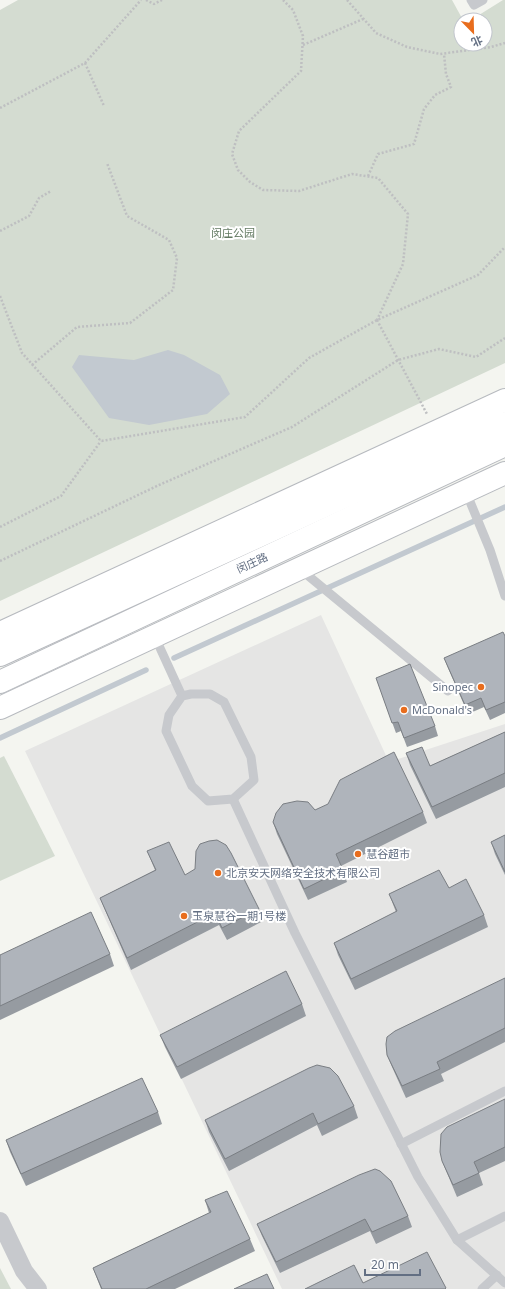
<svg xmlns="http://www.w3.org/2000/svg" width="505" height="1289" viewBox="0 0 505 1289" font-family="'Noto Sans','Noto Sans SC',sans-serif">
<style>
.built{fill:#e5e5e4}
.green{fill:#d4dcd1}
.water{fill:#c2c9d0}
.lines{fill:none;stroke-linecap:round;stroke-linejoin:round}
.stream{stroke:#c2c9d0;stroke-width:5.5}
.secondary-casing{stroke:#b7babf;stroke-width:24}
.path{stroke:#bebfc1;stroke-width:2.5;stroke-dasharray:2 2;stroke-linecap:butt}
.lane{stroke:#c7c9cd;stroke-width:9}
.street{stroke:#c7c9cd;stroke-width:18}
.secondary{stroke:#fff;stroke-width:22}
.wall{fill:#969ba1}
.building{fill:#afb4bb;stroke:#7a7e83}
.poi-dot{fill:#e86d1d;stroke:#fff;stroke-width:1.5}
.labels{text-anchor:middle;stroke-width:4;stroke-linejoin:round;paint-order:stroke}
.park-label{font-size:11px;fill:#637a62;stroke:#fff}
.street-label{font-size:11px;fill:#636f83;stroke:#fff}
.poi-label{font-size:11px;fill:#636f83;stroke:#fff;text-anchor:start}
</style>
<rect width="100%" height="100%" fill="#f4f5f0"/>
<!-- built -->
<path class="built" d="M321,615L389,762L505,724V1289H282L25,751Z"/>
<!-- green -->
<g class="green">
<path d="M18,0H452L463,20H461V44H485V20H471L503,0H505V363L0,601V10Z"/>
<path d="M4,756L55,856L0,881V758Z"/>
<path d="M0,1268L11,1289H0Z"/>
</g>
<!-- water -->
<path class="water" d="M168,350L184,355L220,375L230,394L207,414L149,425L109,418L72,367L79,355L134,360Z"/>
<g class="lines">
<!-- stream -->
<g class="stream">
<path d="M174,658L505,507"/>
<path d="M0,738L146,670"/>
</g>
<!-- secondary casing -->
<g class="secondary-casing">
<g id="secondary">
<path d="M0,633L505,400"/>
<path d="M0,655L505,423"/>
<path d="M0,682L505,445"/>
<path d="M0,708L505,473"/>
</g>
</g>
<!-- path -->
<g class="path">
<path d="M146,0L154,4L162,0"/>
<path d="M283,0L293,10L303,36L301,71L239,131L232,154L238,170L250,182L263,190L299,191L352,174L378,178L408,214L403,264L377,320"/>
<path d="M347,0L376,33L407,47L440,54L491,47L505,43"/>
<path d="M303,45L363,19"/>
<path d="M85,63L104,106"/>
<path d="M0,108L85,63L141,0"/>
<path d="M368,176L378,154L414,144L424,109L435,95L451,87L446,74L444,54"/>
<path d="M0,231L29,216L39,198L51,191"/>
<path d="M0,296L22,353L101,441L245,417L309,358L377,320L478,275L505,247"/>
<path d="M377,320L427,414"/>
<path d="M32,365L77,327L130,323L173,290L177,258L169,240L127,216L107,163"/>
<path d="M0,527L61,496L101,441"/>
<path d="M0,561L159,485L292,427L398,360L439,349L476,357L505,338"/>
</g>
<!-- lane -->
<g class="lane">
<path d="M471,0L474,5L483,0"/>
<path d="M466,492L490,550L505,596"/>
<path d="M300,569L448,691"/>
<path d="M155,637L182,696"/>
<path d="M191,694H210L224,702L251,757L254,780L233,799L208,801L192,786L166,731L169,715L182,696Z"/>
<path d="M233,799L295,933L418,1177L457,1240L505,1283"/>
<path d="M401,1144L505,1091"/>
<path d="M457,1240L505,1216"/>
<path d="M482,1289L497,1275"/>
</g>
<!-- street -->
<path class="street" d="M0,1221L24,1271L38,1289"/>
<!-- secondary -->
<use href="#secondary" class="secondary"/>
</g>
<!-- wall -->
<g class="wall">
<path d="M505,636V713L490,720L484,707L468,714L448,668L444,658Z"/>
<path d="M376,678L435,726L438,736L407,747L401,731L396,733Z"/>
<path d="M505,732V787L436,819L410,765L406,753L430,766Z"/>
<path d="M315,810L423,812L427,823L341,866L347,882L308,900L277,834L273,822Z"/>
<path d="M505,835V875L495,854L491,842Z"/>
<path d="M147,851L185,875L259,909L263,921L227,940L219,925L131,970L105,910L100,898L155,870Z"/>
<path d="M449,888L484,915L488,927L355,990L338,955L334,943L396,912L389,894Z"/>
<path d="M110,954L114,966L0,1020V955Z"/>
<path d="M505,978V1042L441,1074L444,1081L406,1098L392,1067L387,1055Z"/>
<path d="M302,1004L306,1016L181,1079L165,1047L160,1035Z"/>
<path d="M505,1099V1161L479,1173L483,1185L457,1197L442,1161Z"/>
<path d="M354,1106L358,1118L322,1136L317,1125L229,1171L209,1132L205,1120Z"/>
<path d="M158,1112L162,1124L26,1186L10,1152L6,1140Z"/>
<path d="M205,1200L250,1239L255,1251L175,1289H101L93,1268L209,1213Z"/>
<path d="M408,1216L412,1227L376,1244L370,1231L280,1273L262,1236L257,1224Z"/>
</g>
<!-- building -->
<g class="building">
<path d="M503,632L505,636V702L486,710L481,698L465,705L444,658Z"/>
<path d="M410,664L435,726L404,738L398,722L392,723L376,678Z"/>
<path d="M505,732V773L432,807L406,753L422,747L430,766Z"/>
<path d="M394,752L423,812L336,854L343,870L304,889L273,822L276,813L283,804L297,801L308,802L315,810L328,804L340,780Z"/>
<path d="M505,835V872L491,842Z"/>
<path d="M217,840L226,845L231,853L259,909L222,928L215,913L127,958L100,898L156,870L147,851L169,842L185,875L195,869L196,851L200,844L209,841Z"/>
<path d="M439,870L449,888L466,879L484,915L351,979L334,943L397,911L389,894Z"/>
<path d="M91,912L110,954L0,1006V955Z"/>
<path d="M286,971L302,1004L177,1067L160,1035Z"/>
<path d="M505,978V1028L437,1062L440,1069L402,1086L387,1055L386,1044L387,1037L395,1031Z"/>
<path d="M317,1065L330,1068L338,1076L354,1106L318,1124L313,1113L225,1159L205,1120L309,1068Z"/>
<path d="M142,1078L158,1112L21,1174L6,1140Z"/>
<path d="M505,1099V1147L474,1162L479,1173L453,1185L442,1161L440,1152L441,1134L447,1127Z"/>
<path d="M375,1169L380,1171L391,1181L408,1216L372,1232L365,1219L276,1262L257,1224L359,1175Z"/>
<path d="M227,1191L250,1239L146,1289H102L93,1268L211,1212L205,1200Z"/>
<path d="M427,1252L446,1288L445,1289H305L354,1265L363,1283Z"/>
<path d="M267,1274L274,1289H234Z"/>
</g>
<!-- markers -->
<g class="poi-dot">
<circle cx="481" cy="687" r="4"/>
<circle cx="404" cy="710" r="4"/>
<circle cx="358" cy="854" r="4"/>
<circle cx="218" cy="873" r="4"/>
<circle cx="184" cy="916" r="4"/>
</g>
<g class="labels">
<!-- park labels -->
<g class="park-label">
<text x="233" y="237">闵庄公园</text>
</g>
<!-- street labels -->
<g class="street-label">
<text transform="translate(252 563) rotate(-25)" y="4">闵庄路</text>
</g>
<!-- poi labels -->
<g class="poi-label">
<text x="473" y="691" text-anchor="end">Sinopec</text>
<text x="412" y="714">McDonald's</text>
<text x="366" y="858">慧谷超市</text>
<text x="226" y="877">北京安天网络安全技术有限公司</text>
<text x="192" y="920">玉泉慧谷一期1号楼</text>
</g>
</g>
<!-- north arrow -->
<g transform="translate(473 32) rotate(157)"><circle r="19" fill="#ffffff" stroke="#c1c5cd"/>
<path d="M0-3L7 15L0 10L-7 15Z" fill="#e86d1d"/>
<text y="-6" font-size="11" font-weight="bold" text-anchor="middle" fill="#636f83">北</text>
</g>
<!-- scale -->
<path d="M365 1269v6h55v-6" fill="none" stroke="#636f83" stroke-width="2"/>
<text x="371" y="1269" font-size="12" fill="#636f83" stroke="#ffffff" stroke-width="3" paint-order="stroke">20 m</text>
</svg>
